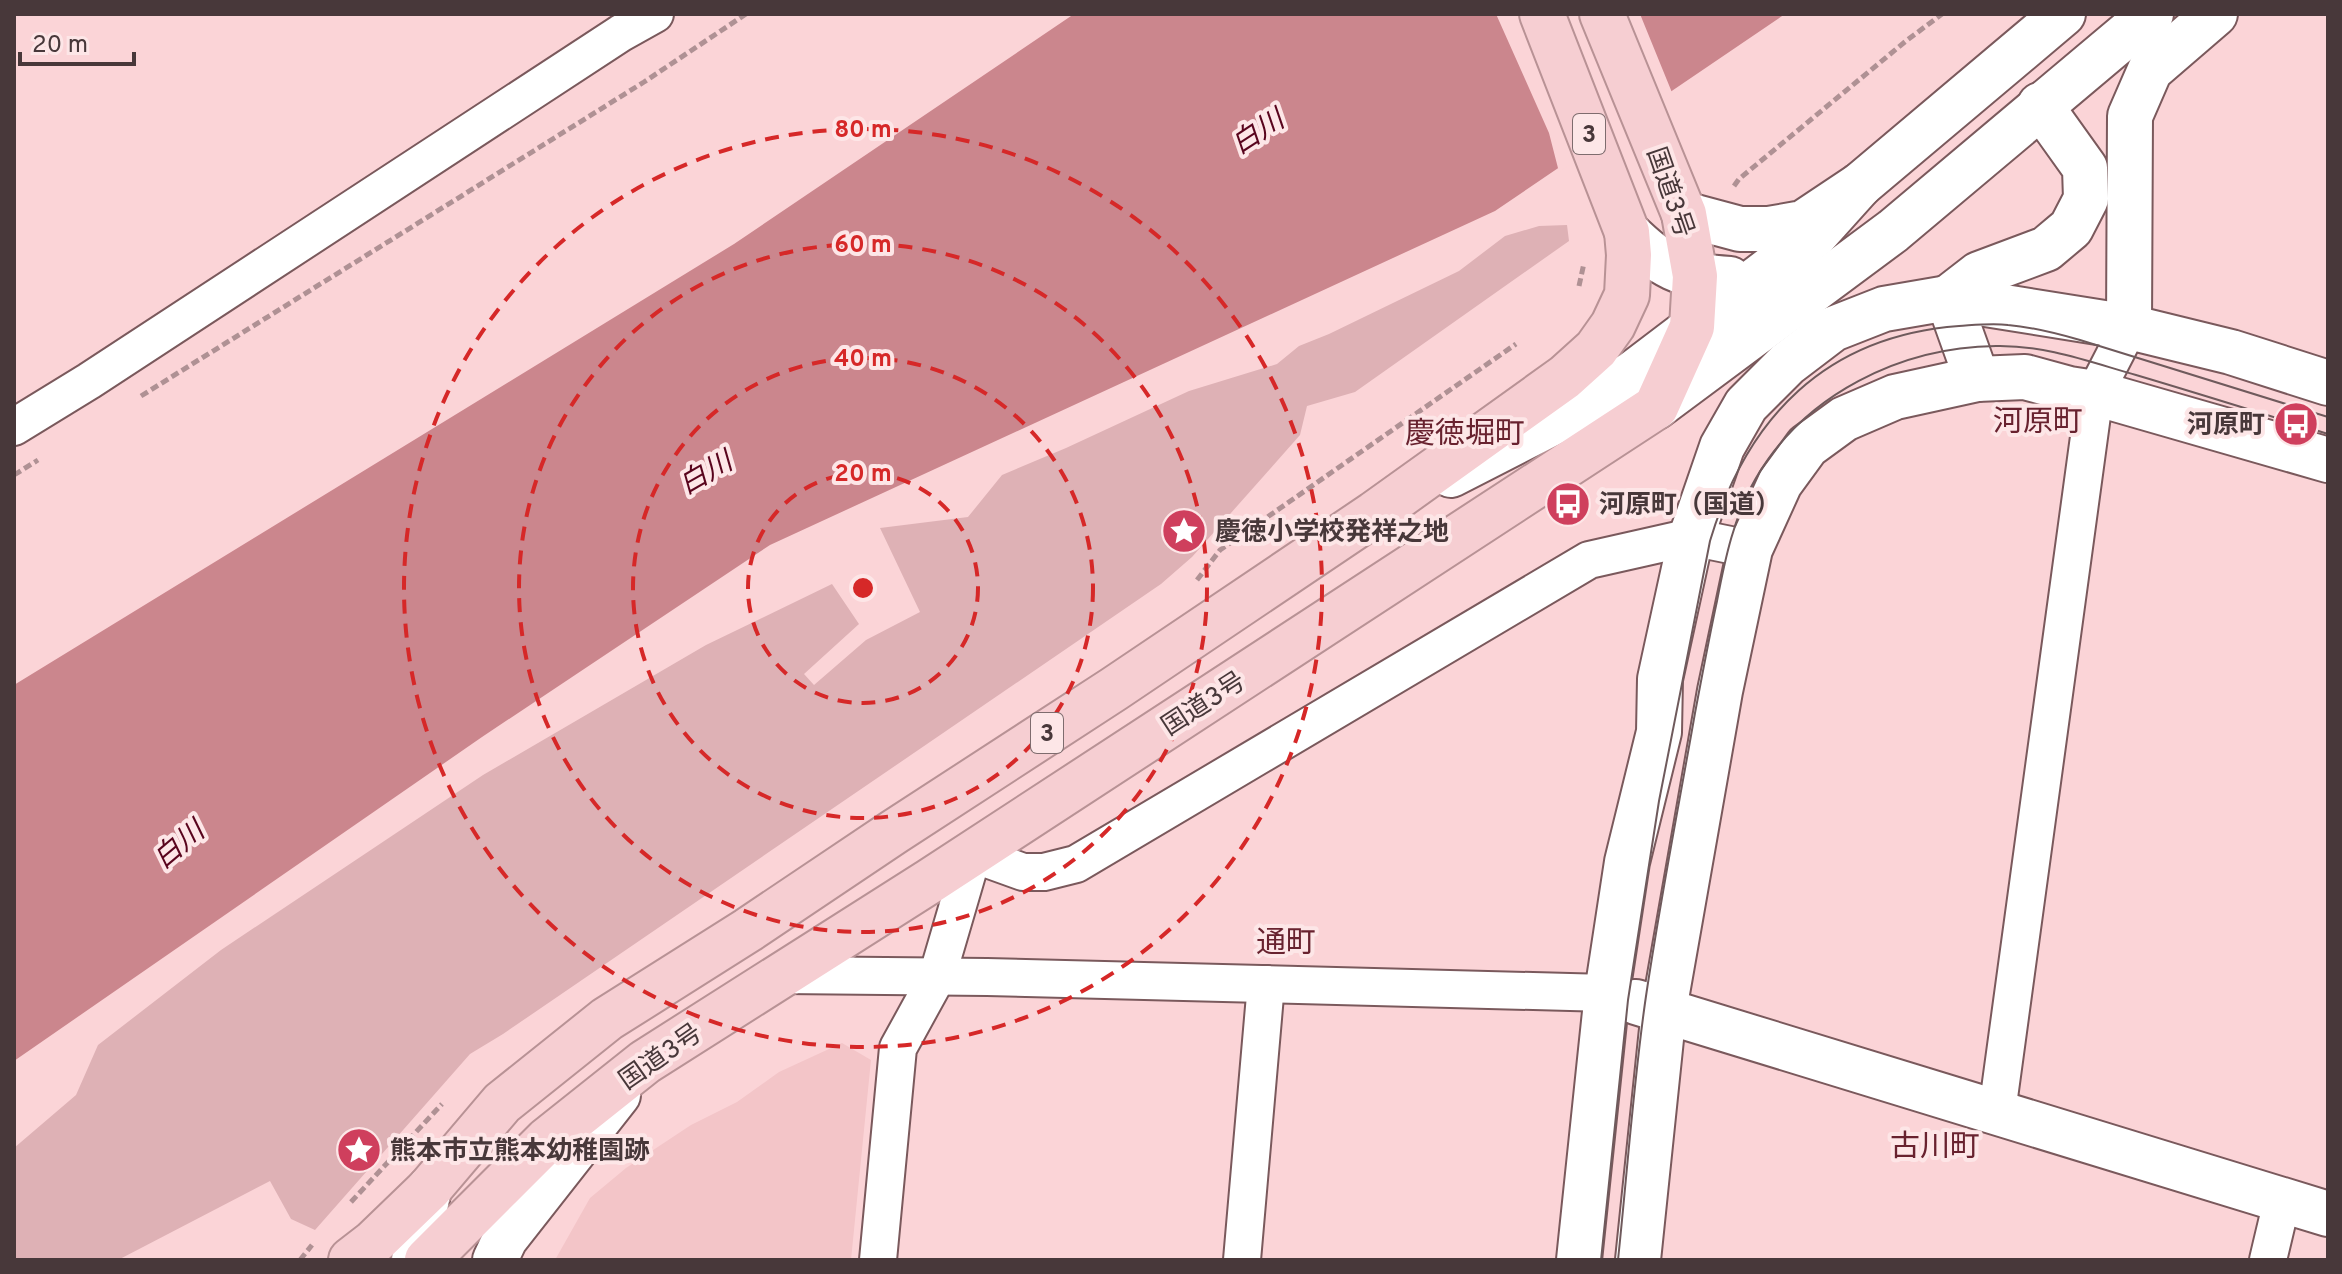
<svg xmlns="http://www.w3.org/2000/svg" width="2342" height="1274" viewBox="0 0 2342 1274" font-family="Overpass,'Noto Sans JP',sans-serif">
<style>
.built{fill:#f3c5c8}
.green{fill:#deb1b5}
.water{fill:#cb868d}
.pier{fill:#fbd4d7}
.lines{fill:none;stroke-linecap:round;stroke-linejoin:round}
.minor-casing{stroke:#7a595c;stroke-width:40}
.tertiary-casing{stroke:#7a595c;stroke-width:48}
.trunk-casing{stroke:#b89295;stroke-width:48}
.path{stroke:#af9194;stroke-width:5;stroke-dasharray:8 4;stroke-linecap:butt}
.minor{stroke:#fff;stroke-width:36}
.tertiary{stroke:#fff;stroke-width:44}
.trunk{stroke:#f6ced2;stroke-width:44}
.tram{stroke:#6f5a5c;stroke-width:2}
.ring{fill:none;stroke:#d62828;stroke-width:4;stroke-dasharray:14 10}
.labels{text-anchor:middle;stroke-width:8;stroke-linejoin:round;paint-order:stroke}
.shield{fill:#fde6e7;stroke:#7e6c6e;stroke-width:2}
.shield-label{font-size:24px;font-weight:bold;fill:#48383a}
.street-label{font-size:26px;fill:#48383a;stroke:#fde6e7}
.poi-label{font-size:26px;font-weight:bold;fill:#48383a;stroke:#fde6e7;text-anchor:start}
.water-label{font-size:28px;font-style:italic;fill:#59041d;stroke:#fde6e7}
.quarter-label{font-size:30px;fill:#68222f;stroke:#fde6e7}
.centre{fill:#d62828;stroke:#fde6e7;stroke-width:4}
.ring-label{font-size:24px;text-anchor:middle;font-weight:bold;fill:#d62828;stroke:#fde6e7;stroke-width:8;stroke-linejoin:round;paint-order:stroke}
</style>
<rect width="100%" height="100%" fill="#fbd4d7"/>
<!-- built -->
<path class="built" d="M842,1043L871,1060L851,1260H555L590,1198L626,1168L691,1125L737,1102L779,1072Z"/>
<!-- green -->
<path class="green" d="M1567,225L1569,241L1355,392L1307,406L1300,435L1192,557L1161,584L503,1034L470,1054L315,1230L291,1219L270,1181L118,1260H14V1148L76,1095L98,1045L221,950L483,775L706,645L832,584L859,624L804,674L814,685L866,640L920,612L880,528L968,517L1002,475L1066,448L1189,391L1277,364L1299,346L1329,334L1459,271L1505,236L1539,226Z"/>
<!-- water -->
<path class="water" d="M1074,14H1785L1495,211L770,545L482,737L14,1061V685L734,244Z"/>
<!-- pier -->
<path class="pier" d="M1496,14H1640L1673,95L1559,172L1549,133Z"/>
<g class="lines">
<!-- minor casing -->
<g class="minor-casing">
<g id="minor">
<path d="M14,427L89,381L621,33L655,14"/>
<path d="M783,975L987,977L1607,993"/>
<path d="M1997,1112L2095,393L2129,327"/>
<path d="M878,1260L898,1048L937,977L973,854L1023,872H1044L1076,864L1589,560L1691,537L1750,549"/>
<path d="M1242,1260L1266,984"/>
<path d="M2268,1260L2282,1201"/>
</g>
</g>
<!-- tertiary casing -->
<g class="tertiary-casing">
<g id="tertiary">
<path d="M1684,214L1740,229H1769L1803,223L1860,185L2063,14"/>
<path d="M1627,232C1664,268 1679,276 1730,279"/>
<path d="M2129,327L2130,116L2150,70L2215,14"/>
<path d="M1977,379L1948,298L1979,274L2046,249L2071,228L2086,199L2085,168L2040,105"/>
<path d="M1656,407L1893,231L2151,14"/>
<path d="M1451,475L1558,420L1632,374L1815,235L1860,185"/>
<path d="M1636,1002L2328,1214"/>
<path d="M414,1260L429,1189"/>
<path d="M495,1260L505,1239L618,1095"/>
<path d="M1579,1260L1607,993L1627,862L1659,732L1660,679L1691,537L1722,447L1746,405L1787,364L1833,329L1884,309L1948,298L2129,327L2231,352L2328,383"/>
<path d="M1638,1260L1664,1010L1720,691L1750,549L1780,483L1807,446L1844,419L1895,397L1977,379L2025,377L2069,389L2095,393L2328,460"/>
</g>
</g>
<!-- trunk casing -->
<g class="trunk-casing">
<g id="trunk">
<path d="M351,1260L373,1243L429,1189L502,1103L607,1019L748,930L894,832L1114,689L1374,514L1565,377L1596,349L1613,325L1627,295L1629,255L1627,232L1542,14"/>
<path d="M427,1260L547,1140L645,1062L930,881L1656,407L1692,327L1695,276L1684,214L1602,14"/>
</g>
</g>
<!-- path -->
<g class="path">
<path d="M1734,186L1739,179L1906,41L1942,14"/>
<path d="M1579,286L1584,263"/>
<path d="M141,396L644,82L746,14"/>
<path d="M14,475L38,460"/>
<path d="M1197,580L1220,550L1516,344"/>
<path d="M351,1202L442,1104"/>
<path d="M300,1260L312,1245"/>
</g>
<!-- minor -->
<use href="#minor" class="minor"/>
<!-- tertiary -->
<use href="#tertiary" class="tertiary"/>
<!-- trunk -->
<use href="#trunk" class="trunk"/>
<!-- tram -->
<g class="tram">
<path d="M1601,1260L1628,1000L1659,801L1710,541C1747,417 1826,336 1959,326C1975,325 1992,323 2008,325C2033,327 2056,333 2080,340L2328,417"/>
<path d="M1618,1260C1627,1175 1633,1088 1645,1003C1659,906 1678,810 1695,713C1702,676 1709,638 1717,601C1725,559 1734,516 1756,478C1805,394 1901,347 1996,346C2045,345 2090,362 2136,375C2200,394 2264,414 2328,434"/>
</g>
</g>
<!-- distance rings -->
<g class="ring">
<circle cx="863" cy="588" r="115"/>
<circle cx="863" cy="588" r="230"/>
<circle cx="863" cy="588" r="344"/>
<circle cx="863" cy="588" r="459"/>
</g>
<!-- icons -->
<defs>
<g id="bus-disc" transform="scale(2.3)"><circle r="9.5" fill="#cf3f5d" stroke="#fde6e7"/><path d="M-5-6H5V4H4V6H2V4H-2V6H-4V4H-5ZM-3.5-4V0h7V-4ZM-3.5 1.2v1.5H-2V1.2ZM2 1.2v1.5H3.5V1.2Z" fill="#fff"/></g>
<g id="sight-disc" transform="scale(2.3)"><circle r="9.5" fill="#cf3f5d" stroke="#fde6e7"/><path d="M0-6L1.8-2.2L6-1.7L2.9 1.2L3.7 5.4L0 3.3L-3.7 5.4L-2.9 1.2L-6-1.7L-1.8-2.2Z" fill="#fff"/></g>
</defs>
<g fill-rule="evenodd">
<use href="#bus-disc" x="2296" y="424"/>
<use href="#bus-disc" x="1568" y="504"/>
<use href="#sight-disc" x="1184" y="531"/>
<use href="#sight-disc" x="359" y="1150"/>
</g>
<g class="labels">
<!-- shield labels -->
<g class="shield">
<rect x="1573" y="114" width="32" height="40" rx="6"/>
<rect x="1031" y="713" width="32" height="40" rx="6"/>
</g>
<g class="shield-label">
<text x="1589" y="142">3</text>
<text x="1047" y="741">3</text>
</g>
<!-- street labels -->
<g class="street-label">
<text transform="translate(1671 192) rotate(71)" y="9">国道3号</text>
<text transform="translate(1203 703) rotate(-33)" y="9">国道3号</text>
<text transform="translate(660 1056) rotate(-35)" y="9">国道3号</text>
</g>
<!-- poi labels -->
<g class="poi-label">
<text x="2265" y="433" text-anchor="end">河原町</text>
<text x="1599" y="513">河原町（国道）</text>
<text x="1215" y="540">慶徳小学校発祥之地</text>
<text x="390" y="1159">熊本市立熊本幼稚園跡</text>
</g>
<!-- water labels -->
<g class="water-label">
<text transform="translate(1257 131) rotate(-33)" y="10">白川</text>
<text transform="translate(705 472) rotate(-30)" y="10">白川</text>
<text transform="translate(178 844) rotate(-40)" y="10">白川</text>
</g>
<!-- quarter labels -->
<g class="quarter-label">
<text x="2038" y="431">河原町</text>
<text x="1465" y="443">慶徳堀町</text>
<text x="1286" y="952">通町</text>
<text x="1935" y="1156">古川町</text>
</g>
</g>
<circle cx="863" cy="588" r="12" class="centre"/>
<g class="ring-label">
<text x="863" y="137">80 m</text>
<text x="863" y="252">60 m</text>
<text x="863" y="366">40 m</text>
<text x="863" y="481">20 m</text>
</g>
<!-- border -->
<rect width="2342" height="1274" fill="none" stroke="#48383a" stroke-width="32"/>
<!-- scale -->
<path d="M20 52v12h114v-12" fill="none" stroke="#48383a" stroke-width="4"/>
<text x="32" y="52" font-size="24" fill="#48383a" stroke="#fde6e7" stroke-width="6" paint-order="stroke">20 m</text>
</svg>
